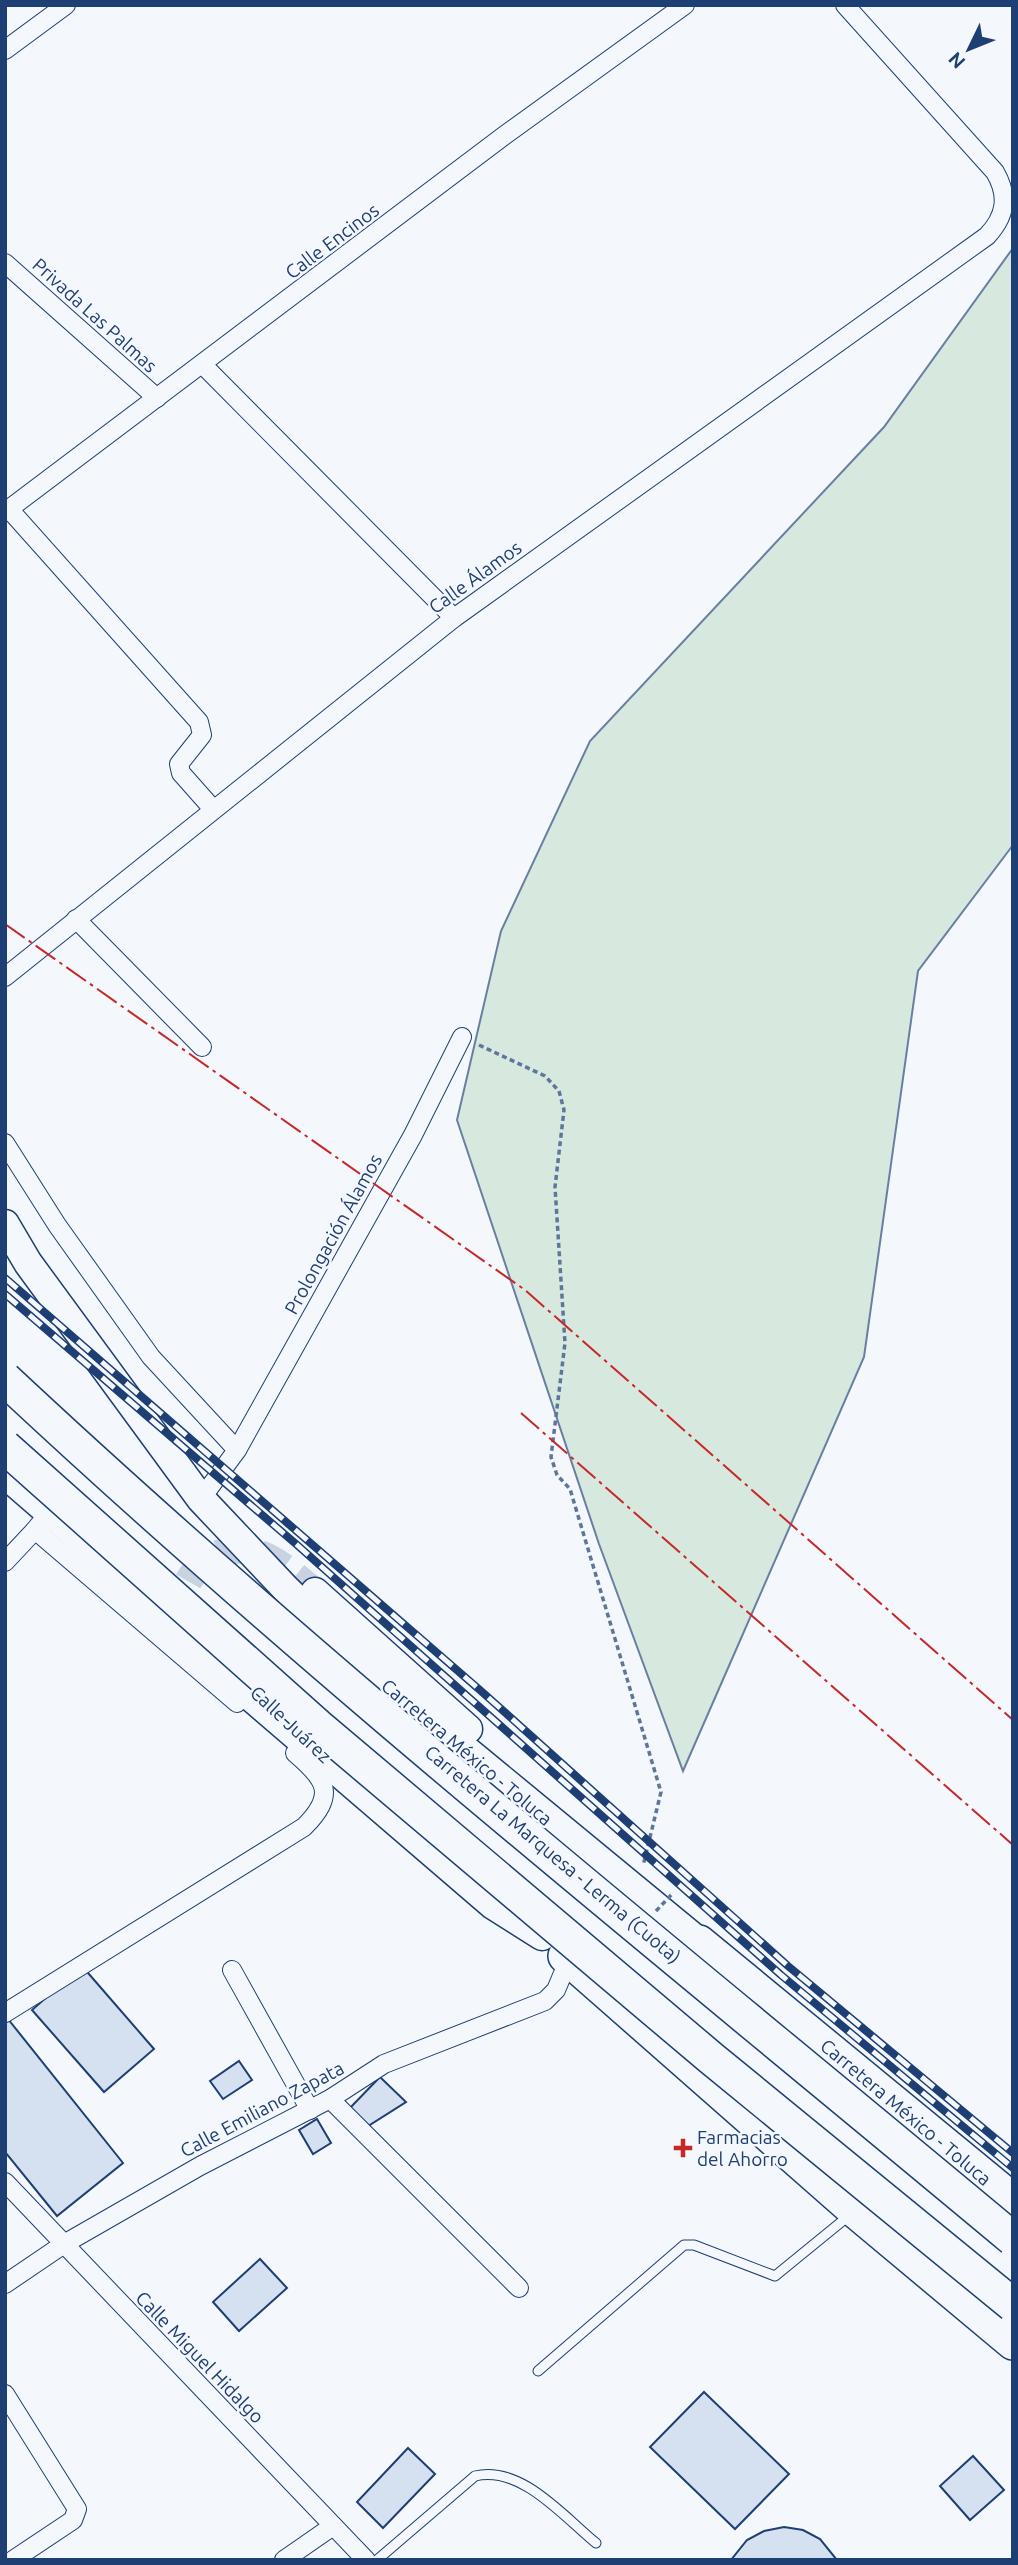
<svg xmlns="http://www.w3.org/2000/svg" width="1018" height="2565" viewBox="0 0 1018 2565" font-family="Ubuntu,sans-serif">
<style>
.green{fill:#d7e8df;stroke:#687fa3;stroke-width:2}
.building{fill:#d5e0f0;stroke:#1d3f73;stroke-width:2}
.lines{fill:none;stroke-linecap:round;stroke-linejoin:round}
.primary-tunnel{stroke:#c9d2e0;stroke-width:28;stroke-dasharray:28 14;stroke-linecap:butt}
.service-casing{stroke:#1d3f73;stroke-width:11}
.minor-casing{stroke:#1d3f73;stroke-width:20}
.primary-casing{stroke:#1d3f73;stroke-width:31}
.motorway-casing{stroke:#1d3f73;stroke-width:36}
.path{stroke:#5e769c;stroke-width:3.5;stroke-dasharray:5 3.5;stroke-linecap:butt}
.service{stroke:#f4f7fb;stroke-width:9}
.minor{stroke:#f4f7fb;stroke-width:18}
.primary{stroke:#f4f7fb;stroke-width:28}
.motorway{stroke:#f4f7fb;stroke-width:33}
.rail-casing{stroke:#1d3f73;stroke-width:8}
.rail{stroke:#f4f7fb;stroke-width:5;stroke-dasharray:16;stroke-linecap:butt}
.motorway-bridge-casing{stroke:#1d3f73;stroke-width:36;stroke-linecap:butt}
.path-bridge{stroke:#5e769c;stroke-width:3.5;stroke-dasharray:5 3.5;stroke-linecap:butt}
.motorway-bridge{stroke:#f4f7fb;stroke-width:33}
.power{stroke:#c62828;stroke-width:2;stroke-dasharray:24 5 3.5 5;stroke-linecap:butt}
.poi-dot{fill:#c62828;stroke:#f4f7fb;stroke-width:2.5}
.labels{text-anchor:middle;stroke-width:5;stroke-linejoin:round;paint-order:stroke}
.street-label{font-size:19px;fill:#1d3f73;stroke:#f4f7fb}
.poi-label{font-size:19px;fill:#1d3f73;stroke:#f4f7fb;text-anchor:start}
</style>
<rect width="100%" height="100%" fill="#f4f7fb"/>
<!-- green -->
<path class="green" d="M1013,248V845L918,971L864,1357L683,1771L599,1544L457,1120L501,931L590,741L884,427Z"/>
<!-- building -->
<g class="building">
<path d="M82,1966L154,2049L104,2092L32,2010Z"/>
<path d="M8,2019L123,2163L57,2216L5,2152V2022Z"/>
<path d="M239,2061L252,2080L223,2099L210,2081Z"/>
<path d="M380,2077L406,2102L365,2128L347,2111Z"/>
<path d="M317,2119L331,2143L313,2154L299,2130Z"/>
<path d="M260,2259L287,2288L239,2331L213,2302Z"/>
<path d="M704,2392L789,2474L735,2529L650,2447Z"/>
<path d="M408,2448L435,2474L383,2528L357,2502Z"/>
<path d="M973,2456L1004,2490L970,2520L940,2486Z"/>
<path d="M784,2527L803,2530L820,2539L837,2560H731L747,2540L764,2531Z"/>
</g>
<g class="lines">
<!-- primary-tunnel -->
<path class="primary-tunnel" d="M182,1622C173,1586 206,1546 244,1550C271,1553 294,1575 315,1592"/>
<!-- service casing -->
<g class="service-casing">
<g id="service">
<path d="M538,2371L684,2245H694L775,2276L851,2214"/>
<path d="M377,2560L475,2476C521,2465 563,2516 596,2543"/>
</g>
</g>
<!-- minor casing -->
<g class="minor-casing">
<g id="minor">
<path d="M5,50L66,5"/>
<path d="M5,263L157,398"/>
<path d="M203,365L454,618"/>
<path d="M9,509L199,722L202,735L179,764L181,773L212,808"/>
<path d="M5,512L505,135L685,5"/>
<path d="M76,919L202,1047"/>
<path d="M5,977L454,618L987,236C1006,216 1009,196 995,172L845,5"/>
<path d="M5,1143L57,1225L151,1357L237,1450"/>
<path d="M201,1499L237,1450L413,1135L462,1037"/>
<path d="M48,1514L35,1530L237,1703"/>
<path d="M5,1562L35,1530"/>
<path d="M232,1970L310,2110"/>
<path d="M5,2013L304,1827C336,1795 327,1780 295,1753"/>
<path d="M330,2099L519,2288"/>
<path d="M5,2182L366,2560"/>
<path d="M5,2284L64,2244L200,2166L330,2099L384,2064L545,2001L556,1990L569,1959"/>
<path d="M5,2394L77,2509L73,2520L13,2560"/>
<path d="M284,2560L333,2526"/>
</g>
</g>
<!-- primary casing -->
<g class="primary-casing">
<g id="primary">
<path d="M5,1224L28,1263L201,1499L286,1589L376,1676L699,1942"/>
<path d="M5,1474L231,1670"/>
<path d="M315,1592L468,1729"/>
<path d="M229,1678L493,1905L542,1936"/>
</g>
</g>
<!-- motorway casing -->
<g class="motorway-casing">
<g id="motorway">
<path d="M699,1942L1013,2200"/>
<path d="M565,1956L855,2211L1013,2343"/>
</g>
</g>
<!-- path -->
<path class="path" d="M479,1045L545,1076L559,1091L564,1110L555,1187L565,1343L551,1457L557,1475L570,1489L661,1792L643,1866"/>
<!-- service -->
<use href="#service" class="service"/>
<!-- minor -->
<use href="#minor" class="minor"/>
<!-- primary -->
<use href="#primary" class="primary"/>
<!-- motorway -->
<use href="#motorway" class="motorway"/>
<!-- rail casing -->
<g class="rail-casing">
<g id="rail">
<path d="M5,1278L481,1691L788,1966L1013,2153"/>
<path d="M5,1294L296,1544L781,1975L1013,2168"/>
</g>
</g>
<!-- rail -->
<use href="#rail" class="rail"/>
<!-- motorway-bridge casing -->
<g class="motorway-bridge-casing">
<g id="motorway-bridge">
<path d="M5,1379C327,1680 674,1956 1013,2239"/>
<path d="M5,1447L318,1726L711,2058L1013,2305"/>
</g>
</g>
<!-- path-bridge -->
<path class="path-bridge" d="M656,1911L673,1893"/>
<!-- motorway-bridge -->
<use href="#motorway-bridge" class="motorway-bridge"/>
<!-- power -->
<g class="power">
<path d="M5,924L525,1290L1013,1720"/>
<path d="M521,1413L1013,1845"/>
</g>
</g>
<!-- markers -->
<path class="poi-dot" d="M679.5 2137.5h7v7h7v7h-7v7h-7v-7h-7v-7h7z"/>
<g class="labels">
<!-- street labels -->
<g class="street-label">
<text transform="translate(332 241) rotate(-37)" y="7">Calle Encinos</text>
<text transform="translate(95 315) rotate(42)" y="7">Privada Las Palmas</text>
<text transform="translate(475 577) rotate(-36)" y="7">Calle Álamos</text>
<text transform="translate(333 1234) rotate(-61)" y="7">Prolongación Álamos</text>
<text transform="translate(291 1724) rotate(43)" y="7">Calle Juárez</text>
<text transform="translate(467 1752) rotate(40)" y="7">Carretera México - Toluca</text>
<text transform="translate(553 1854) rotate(40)" y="7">Carretera La Marquesa - Lerma (Cuota)</text>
<text transform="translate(262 2109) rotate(-28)" y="7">Calle Emiliano Zapata</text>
<text transform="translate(906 2112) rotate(40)" y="7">Carretera México - Toluca</text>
<text transform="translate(200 2357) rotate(46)" y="7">Calle Miguel Hidalgo</text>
</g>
<!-- poi labels -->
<g class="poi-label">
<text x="697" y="2144">Farmacias<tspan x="697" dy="22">del Ahorro</tspan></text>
</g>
</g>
<!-- border -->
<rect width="1018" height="2565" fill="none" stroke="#1d3f73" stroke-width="14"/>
<!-- north arrow -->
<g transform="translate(969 49) rotate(227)" stroke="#f4f7fb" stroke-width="5" paint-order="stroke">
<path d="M0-5L12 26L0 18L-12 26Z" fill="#1d3f73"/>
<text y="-10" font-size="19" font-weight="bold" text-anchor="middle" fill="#1d3f73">N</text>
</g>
</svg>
